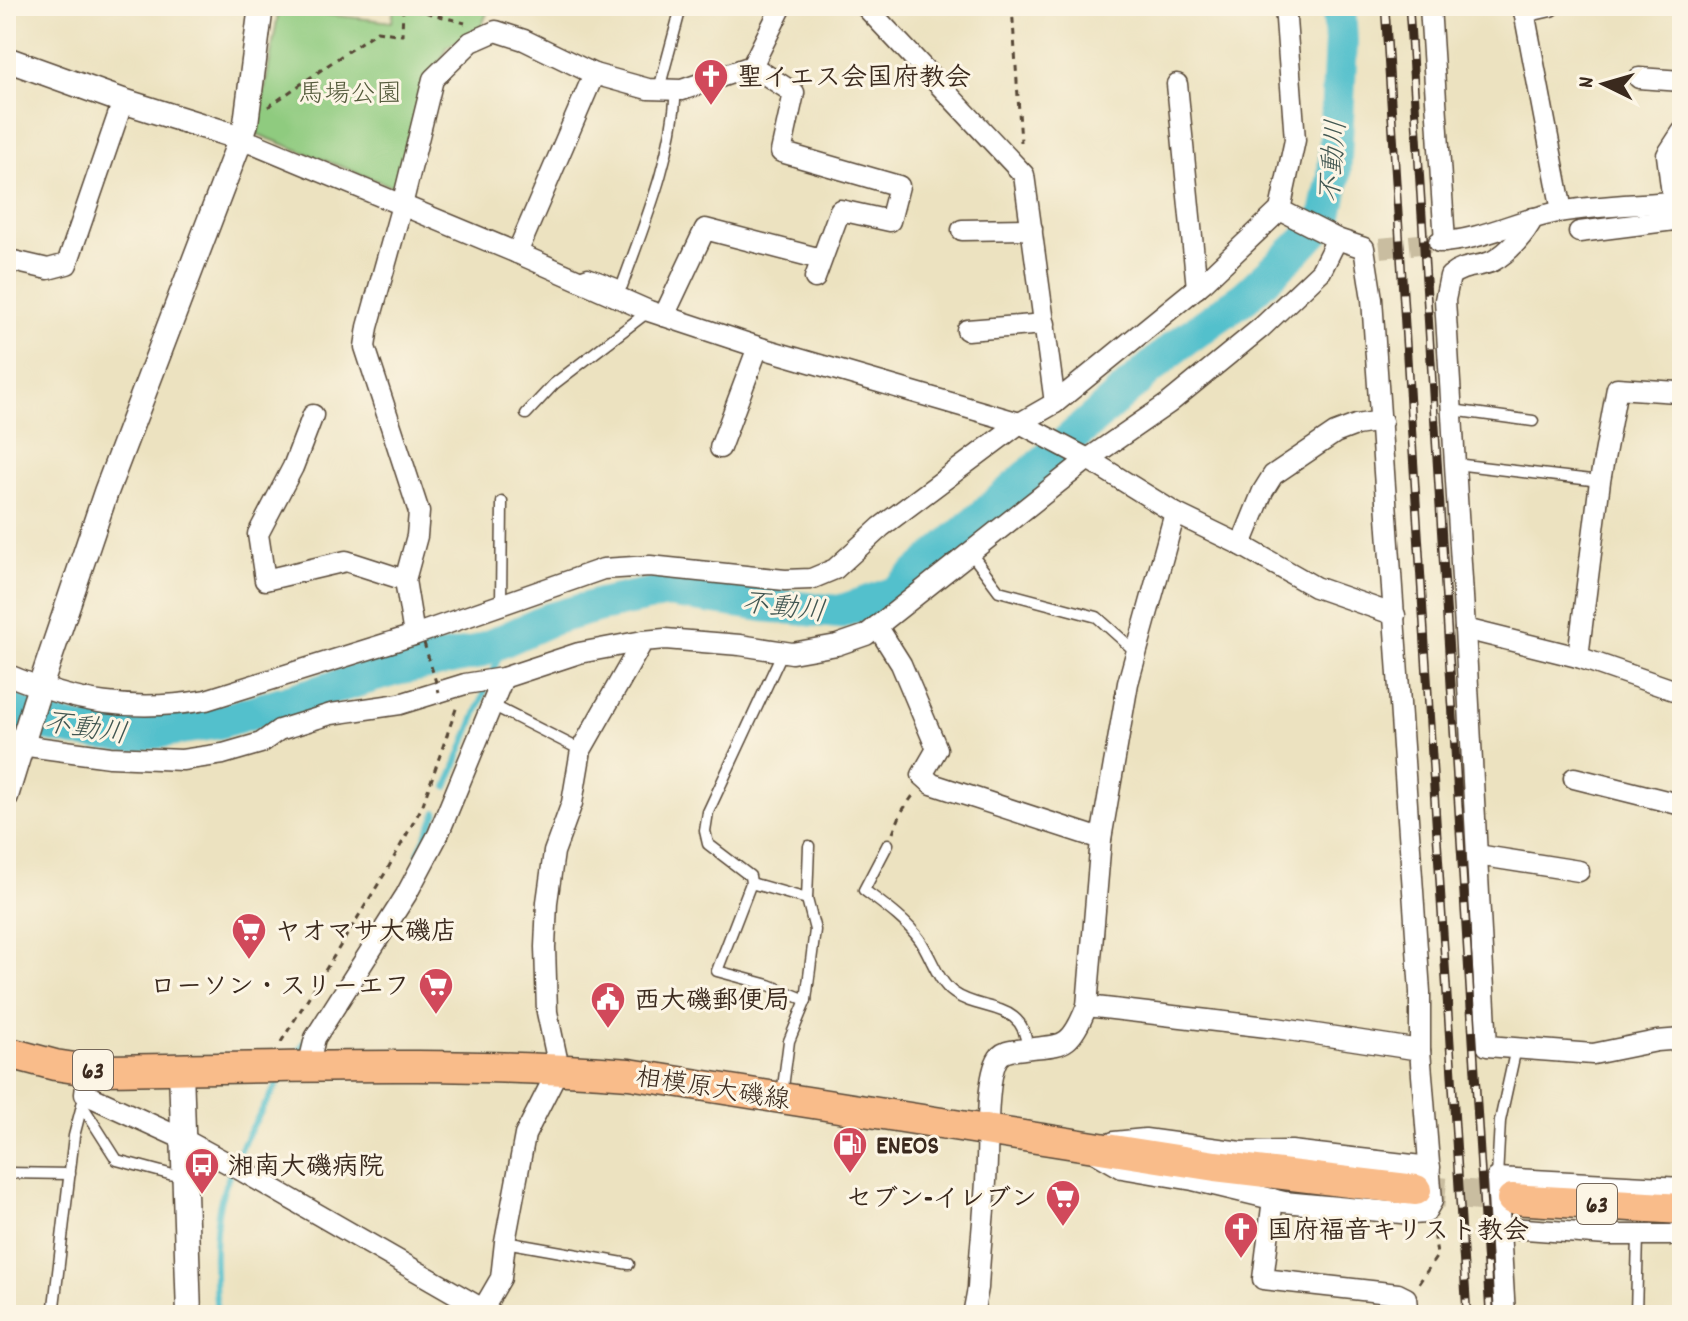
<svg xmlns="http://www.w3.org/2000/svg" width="1688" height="1321" viewBox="0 0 1688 1321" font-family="Dekko,'Klee One',sans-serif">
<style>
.green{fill:#8fcb7f;stroke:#657a4e;stroke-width:2}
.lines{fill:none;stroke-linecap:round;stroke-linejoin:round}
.stream{stroke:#53c0cc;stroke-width:6}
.river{stroke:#53c0cc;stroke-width:34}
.minor-tunnel{stroke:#c9bda0;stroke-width:20;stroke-dasharray:20 10;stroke-linecap:butt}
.primary-tunnel{stroke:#c9bda0;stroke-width:30;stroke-dasharray:30 15;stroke-linecap:butt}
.service-casing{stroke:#564636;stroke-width:13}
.minor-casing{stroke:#564636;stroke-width:23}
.tertiary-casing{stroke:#564636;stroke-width:27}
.primary-casing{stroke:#564636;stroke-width:33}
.path{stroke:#564636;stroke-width:3;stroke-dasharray:6 6;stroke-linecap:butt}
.service{stroke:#fff;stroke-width:10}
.minor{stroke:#fff;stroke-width:20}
.tertiary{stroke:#fff;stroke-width:24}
.primary{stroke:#f9bc8a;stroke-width:30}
.rail-casing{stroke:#3b2a1e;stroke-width:9}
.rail{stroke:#fcf5e5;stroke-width:6;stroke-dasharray:18;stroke-linecap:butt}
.path-bridge{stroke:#564636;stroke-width:3;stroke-dasharray:6 6;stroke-linecap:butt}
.labels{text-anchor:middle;stroke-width:6;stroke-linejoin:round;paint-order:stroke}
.shield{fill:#fcf5e5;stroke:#75675a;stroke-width:2}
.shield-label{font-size:24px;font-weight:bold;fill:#3b2a1e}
.poi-label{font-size:26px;font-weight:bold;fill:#3b2a1e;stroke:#fcf5e5;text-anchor:start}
.park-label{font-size:26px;fill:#545a3b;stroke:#fcf5e5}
.street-label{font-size:26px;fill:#3b2a1e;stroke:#fcf5e5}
.water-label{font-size:28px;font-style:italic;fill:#425752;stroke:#fcf5e5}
</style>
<rect width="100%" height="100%" fill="#fcf5e5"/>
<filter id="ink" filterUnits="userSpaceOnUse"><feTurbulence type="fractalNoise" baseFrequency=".0125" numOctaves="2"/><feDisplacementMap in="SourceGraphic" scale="16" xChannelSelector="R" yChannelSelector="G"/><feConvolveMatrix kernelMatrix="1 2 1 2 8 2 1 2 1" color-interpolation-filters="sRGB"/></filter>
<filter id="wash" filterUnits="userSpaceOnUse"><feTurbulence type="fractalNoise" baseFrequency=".006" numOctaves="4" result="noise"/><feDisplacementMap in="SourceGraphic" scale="32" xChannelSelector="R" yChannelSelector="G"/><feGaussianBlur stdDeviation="1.8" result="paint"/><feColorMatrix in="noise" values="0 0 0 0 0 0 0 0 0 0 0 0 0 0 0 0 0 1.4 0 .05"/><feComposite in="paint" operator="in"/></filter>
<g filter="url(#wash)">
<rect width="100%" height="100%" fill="#ece2c0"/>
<!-- green -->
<path class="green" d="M394,6H490L480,30L446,47L396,188L257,134L279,9L392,22Z"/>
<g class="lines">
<!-- stream -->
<g class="stream">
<path d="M491,676L507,638"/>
<path d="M447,787L487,686"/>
<path d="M418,853L437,812"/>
<path d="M294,1058L307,1037"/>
<path d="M217,1315C214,1284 213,1228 221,1199C234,1155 258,1116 281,1078"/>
</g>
<!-- river -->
<path class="river" d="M6,708L46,724L80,731L131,736L219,722L396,669L475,653L551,619L600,605L667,591L763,605L839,612L895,593L1176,346L1246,296L1302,244L1325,219L1334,177L1341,42L1339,6"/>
</g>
</g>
<g filter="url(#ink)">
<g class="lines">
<!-- minor-tunnel -->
<path class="minor-tunnel" d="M1380,248L1439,242"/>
<!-- primary-tunnel -->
<path class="primary-tunnel" d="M1416,1190L1512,1199"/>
<!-- service casing -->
<g class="service-casing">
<g id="service">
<path d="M659,89L679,15L677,6"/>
<path d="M576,277L588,273L622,286C645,222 672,158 676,90"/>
<path d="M1452,410L1533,421"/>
<path d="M526,414L554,384L649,311"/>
<path d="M1455,464L1600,481"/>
<path d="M970,552L999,591L1097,617L1136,652"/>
<path d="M501,603L502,502"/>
<path d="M492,705L581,750"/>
<path d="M888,844L864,890C884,905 906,920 920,940C931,956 938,982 954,993C981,1013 1025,1000 1027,1048"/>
<path d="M751,883L750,876L708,844L705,831L708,812L783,651"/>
<path d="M806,1000L769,985L717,971L751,883L807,899"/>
<path d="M782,1095L789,1041L806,1000L815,930L807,899L809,846"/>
<path d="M82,1105L117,1160L184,1178"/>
<path d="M6,1173L70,1174"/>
<path d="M1497,1178L1500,1121L1516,1048"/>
<path d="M505,1242L629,1264"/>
<path d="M53,1315L74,1136L85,1094"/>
<path d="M1636,1315L1638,1235"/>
</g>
</g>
<!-- minor casing -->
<g class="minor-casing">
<g id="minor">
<path d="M865,6L1024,175L1055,403"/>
<path d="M1430,6L1445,242"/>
<path d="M1523,6L1562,211"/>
<path d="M1524,12L1550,6"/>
<path d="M752,66L794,93L781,152L899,186L890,221L840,210L815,278"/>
<path d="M1639,78L1682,81"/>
<path d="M1177,84L1197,288"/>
<path d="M241,138L517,253L649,311L758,347L1020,423L1088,459L1175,513L1241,545L1315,587L1395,615"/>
<path d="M1673,202L1667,155L1682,132"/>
<path d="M1533,218C1525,234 1509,252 1493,261C1478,268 1465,264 1450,276L1445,300L1465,629L1487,1046L1593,1054L1657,1041L1682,1039"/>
<path d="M962,230L1032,229"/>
<path d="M1579,232L1682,219"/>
<path d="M1439,242C1481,241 1519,219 1559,212C1599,205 1641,205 1682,201"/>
<path d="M517,253L594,74L648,89L682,90L752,66L782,6"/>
<path d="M6,269L9,260L48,269L67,264L123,101"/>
<path d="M664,316L705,229L821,259"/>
<path d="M967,330L1045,324"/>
<path d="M313,415L293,467L258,534L265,580L346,561L405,580"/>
<path d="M720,448L758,347"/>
<path d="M1241,545L1263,491L1273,475L1335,433L1356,425L1382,421"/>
<path d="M877,626L901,664L937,749L922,775L932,784L1101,839L1087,1006L1276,1028L1420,1050"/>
<path d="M1465,629L1578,657L1682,693"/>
<path d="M414,635L405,580L417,536L419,512L365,347L368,327L402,205L433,79L471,42L496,31L524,40L594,74"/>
<path d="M1578,657L1600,481L1617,388L1677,392"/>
<path d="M6,674C74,703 133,713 206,700L414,635L603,569L650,566L785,580L811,579L835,569L881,527L1020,423L1055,403L1205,281L1280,210L1295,140L1285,6"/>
<path d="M503,678L579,653L643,641"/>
<path d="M6,737L28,746L110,757L182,760L223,754L261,743L279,730L331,714L400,704L465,684L503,678L438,835L406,895L315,1038L308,1067"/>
<path d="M1574,778L1682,805"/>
<path d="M1101,839L1128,683L1175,513"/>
<path d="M1477,855L1579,871"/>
<path d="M88,1070L85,1094L183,1139L244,1172L493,1315"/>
<path d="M1114,1142L1145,1139L1241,1152L1291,1151L1430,1167"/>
<path d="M1096,1153L1122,1168L1193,1180L1284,1202L1412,1214L1425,1213L1432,1201L1420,1050V992L1372,299L1364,248L1337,239L1280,210"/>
<path d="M1273,1199L1263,1279L1398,1294L1406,1298L1407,1307"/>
<path d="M1498,1227L1607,1235H1673L1682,1231"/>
<path d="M483,1309L501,1278L505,1242L525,1135L559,1068L547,1012L545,947L547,902L554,852L572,803L581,750L643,641L665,639L740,645L792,653L837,645L866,635L1088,459L1169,403L1262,327L1321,271L1337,239"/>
<path d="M973,1315L978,1288C980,1245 986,1202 987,1159C988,1137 986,1071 1000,1056C1005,1051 1011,1051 1017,1050C1061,1043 1068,1054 1087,1006"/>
<path d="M1505,1315L1497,1178L1682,1188"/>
</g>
</g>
<!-- tertiary casing -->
<g class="tertiary-casing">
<g id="tertiary">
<path d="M6,59L123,101L241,138"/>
<path d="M6,796L35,702L106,492L241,138L246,123L261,6"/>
<path d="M181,1069L189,1315"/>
</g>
</g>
<!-- primary casing -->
<g class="primary-casing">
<g id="primary">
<path d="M6,1052L55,1065L88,1070C269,1068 450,1060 629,1074L1215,1166L1416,1190"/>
<path d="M1512,1199L1682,1209"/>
</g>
</g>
<!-- path -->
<g class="path">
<path d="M403,6L465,23"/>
<path d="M1012,6L1021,142"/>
<path d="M268,107L377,31L402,35L403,6"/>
<path d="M893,833L902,811L914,794"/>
<path d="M281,1042L387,870L422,807L457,706"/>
<path d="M1419,1283L1437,1256L1434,1229"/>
</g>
<!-- service -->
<use href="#service" class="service"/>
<!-- minor -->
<use href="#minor" class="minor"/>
<!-- tertiary -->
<use href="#tertiary" class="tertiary"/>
<!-- primary -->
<use href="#primary" class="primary"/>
<!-- rail casing -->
<g class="rail-casing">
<g id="rail">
<path d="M1385,6L1467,1315"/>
<path d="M1409,6L1490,1315"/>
</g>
</g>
<!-- rail -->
<use href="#rail" class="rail"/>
<!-- path-bridge -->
<path class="path-bridge" d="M424,643L439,692"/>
</g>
</g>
<!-- icons -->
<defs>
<g id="church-pin" transform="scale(1.8)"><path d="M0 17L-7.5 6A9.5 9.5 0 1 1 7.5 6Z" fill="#d1495b" stroke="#fcf5e5"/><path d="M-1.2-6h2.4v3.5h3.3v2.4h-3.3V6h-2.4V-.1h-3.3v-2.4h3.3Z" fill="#fff"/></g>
<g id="supermarket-pin" transform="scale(1.8)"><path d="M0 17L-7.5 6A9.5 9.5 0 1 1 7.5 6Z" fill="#d1495b" stroke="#fcf5e5"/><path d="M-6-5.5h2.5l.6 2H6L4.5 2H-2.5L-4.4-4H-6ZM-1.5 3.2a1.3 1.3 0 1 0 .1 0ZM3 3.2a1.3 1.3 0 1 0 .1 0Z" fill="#fff"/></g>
<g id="civic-pin" transform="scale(1.8)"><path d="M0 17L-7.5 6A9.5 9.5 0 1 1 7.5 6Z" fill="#d1495b" stroke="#fcf5e5"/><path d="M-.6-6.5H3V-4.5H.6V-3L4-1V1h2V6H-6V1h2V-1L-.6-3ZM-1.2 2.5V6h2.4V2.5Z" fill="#fff"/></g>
<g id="fuel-pin" transform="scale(1.8)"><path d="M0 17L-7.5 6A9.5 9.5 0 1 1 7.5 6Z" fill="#d1495b" stroke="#fcf5e5"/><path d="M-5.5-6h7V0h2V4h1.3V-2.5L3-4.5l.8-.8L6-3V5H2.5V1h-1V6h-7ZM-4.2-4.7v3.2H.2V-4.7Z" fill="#fff"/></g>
<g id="bus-pin" transform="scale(1.8)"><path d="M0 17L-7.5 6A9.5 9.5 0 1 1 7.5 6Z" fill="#d1495b" stroke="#fcf5e5"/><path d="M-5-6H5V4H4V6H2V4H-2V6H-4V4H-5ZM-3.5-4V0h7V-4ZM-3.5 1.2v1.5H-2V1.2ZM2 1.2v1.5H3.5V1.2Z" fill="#fff"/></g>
</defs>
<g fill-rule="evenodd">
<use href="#church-pin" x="711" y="76"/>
<use href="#supermarket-pin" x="249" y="930"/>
<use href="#supermarket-pin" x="436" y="985"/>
<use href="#civic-pin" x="608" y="999"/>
<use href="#fuel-pin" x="850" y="1144"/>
<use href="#bus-pin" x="202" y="1165"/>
<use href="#supermarket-pin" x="1063" y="1197"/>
<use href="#church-pin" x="1241" y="1229"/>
</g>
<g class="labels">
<!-- shield labels -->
<g class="shield">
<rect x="73" y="1050" width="40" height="40" rx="6"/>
<rect x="1577" y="1184" width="40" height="40" rx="6"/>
</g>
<g class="shield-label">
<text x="93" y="1078">63</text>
<text x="1597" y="1212">63</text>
</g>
<!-- poi labels -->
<g class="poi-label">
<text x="737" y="85">聖イエス会国府教会</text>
<text x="275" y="939">ヤオマサ大磯店</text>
<text x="410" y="994" text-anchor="end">ローソン・スリーエフ</text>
<text x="634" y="1008">西大磯郵便局</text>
<text x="876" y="1153">ENEOS</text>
<text x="228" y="1174">湘南大磯病院</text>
<text x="1037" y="1206" text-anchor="end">セブン-イレブン</text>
<text x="1267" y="1238">国府福音キリスト教会</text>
</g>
<!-- park labels -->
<g class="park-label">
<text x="350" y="101">馬場公園</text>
</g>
<!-- street labels -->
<g class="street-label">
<text transform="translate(713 1087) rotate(9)" y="9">相模原大磯線</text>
</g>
<!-- water labels -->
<g class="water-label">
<text transform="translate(1331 161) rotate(-85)" y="10">不動川</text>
<text transform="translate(784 605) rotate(7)" y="10">不動川</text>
<text transform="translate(86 726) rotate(9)" y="10">不動川</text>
</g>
</g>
<!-- margin -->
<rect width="1688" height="1321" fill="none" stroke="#fcf5e5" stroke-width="32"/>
<!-- north arrow -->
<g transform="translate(1604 84) rotate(275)" stroke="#fcf5e5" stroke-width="6" paint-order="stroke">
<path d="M0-6L14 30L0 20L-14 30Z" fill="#3b2a1e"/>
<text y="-12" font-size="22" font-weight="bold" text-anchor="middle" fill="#3b2a1e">N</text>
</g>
</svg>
